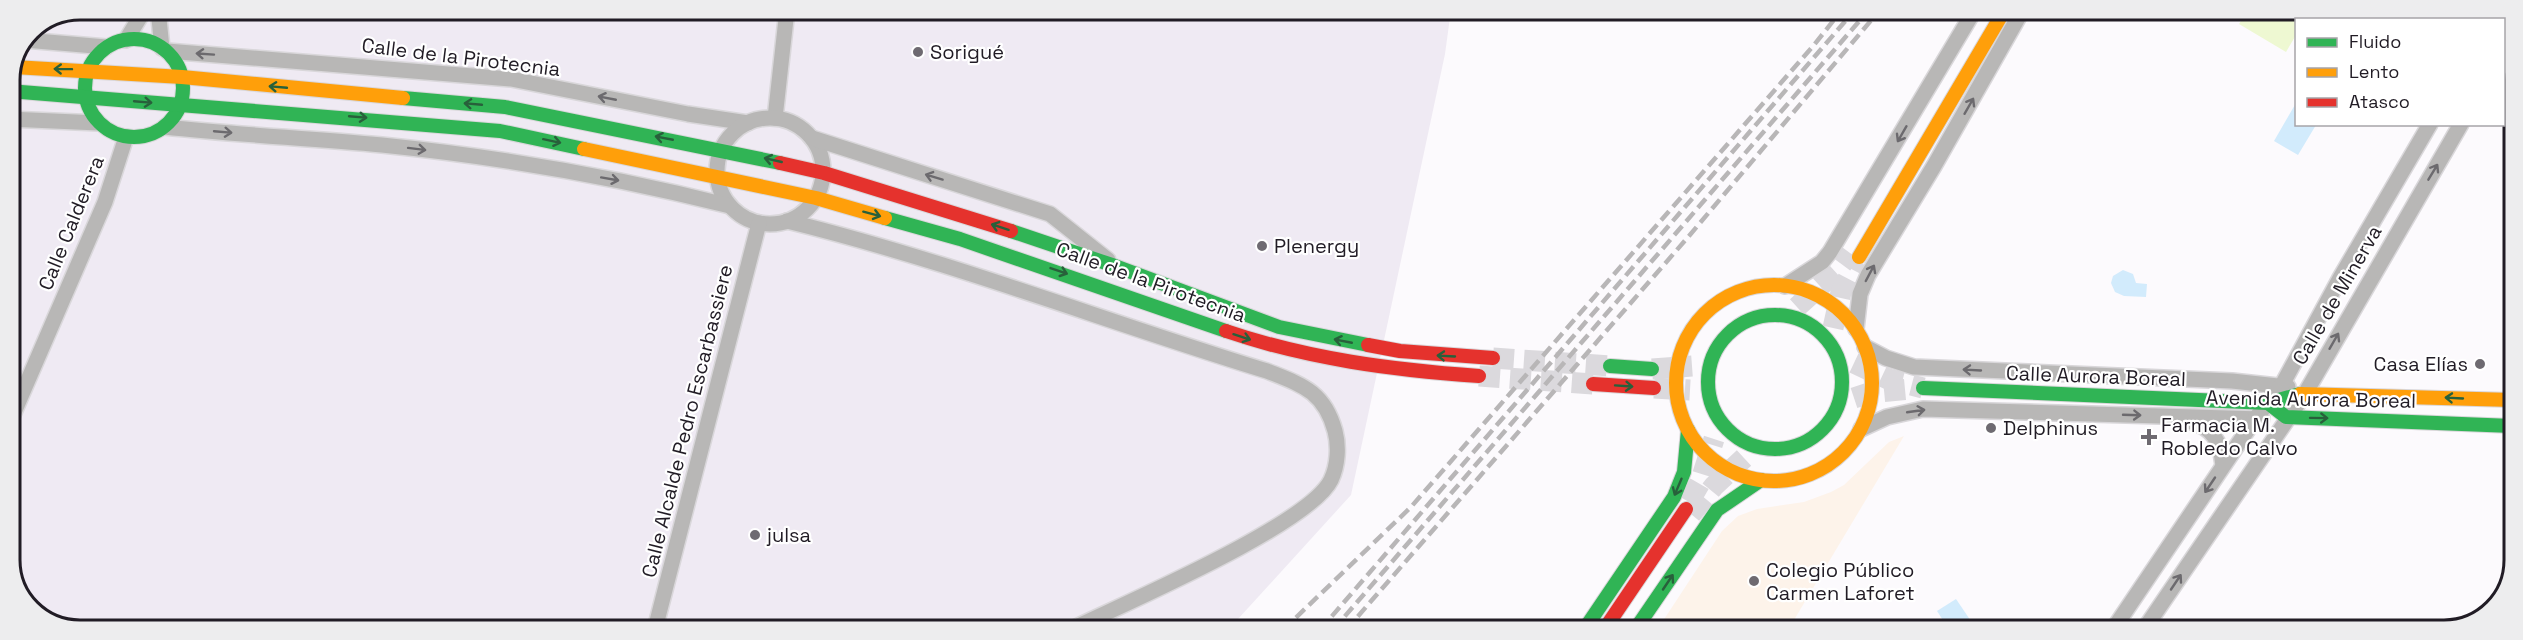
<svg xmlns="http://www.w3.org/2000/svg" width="2523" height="640" viewBox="0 0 2523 640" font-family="'Space Grotesk',sans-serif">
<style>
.built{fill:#efeaf3}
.education{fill:#fdf3ea}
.pitch{fill:#eef8d2}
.water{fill:#d2ebfc}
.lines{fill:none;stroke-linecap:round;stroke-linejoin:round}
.secondary-tunnel{stroke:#dbd9dd;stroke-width:21;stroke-dasharray:21 10;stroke-linecap:butt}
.street-casing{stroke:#d9d7da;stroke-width:18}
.fast-casing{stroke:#d9d7da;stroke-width:16}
.slow-casing{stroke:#d9d7da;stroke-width:16}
.jam-casing{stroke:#d9d7da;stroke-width:16}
.street{stroke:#b8b7b6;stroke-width:15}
.fast{stroke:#30b455;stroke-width:14}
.slow{stroke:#ff9f0a;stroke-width:14}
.jam{stroke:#e5322d;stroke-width:14}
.rail{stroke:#b8b6b7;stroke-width:4.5;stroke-dasharray:12 6;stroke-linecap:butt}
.oneway{stroke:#6c6a6e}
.oneway2{stroke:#28603b}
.poi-dot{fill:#6e6a71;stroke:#fff;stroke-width:2}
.labels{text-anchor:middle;stroke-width:4.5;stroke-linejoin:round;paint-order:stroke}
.poi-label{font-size:20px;fill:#211c25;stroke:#fff;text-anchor:start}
.street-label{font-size:20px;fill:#211c25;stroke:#fff}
.rim{fill:none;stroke:#211c25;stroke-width:3}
</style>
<rect width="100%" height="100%" fill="#fcfafd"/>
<!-- built -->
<path class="built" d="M80,9L1451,10L1445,54L1351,495L1228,630L62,629L26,607L9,565V79L30,29Z"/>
<!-- education -->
<path class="education" d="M1904,436L1788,630H1657L1722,531L1738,516L1757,509L1804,502L1831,492L1844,485L1889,442Z"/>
<!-- pitch -->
<path class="pitch" d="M2247,11H2309L2323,19L2296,20V35L2286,52L2239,24Z"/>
<!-- water -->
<g class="water">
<path d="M2296,103V124L2316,125L2298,155L2274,141Z"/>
<path d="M2123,270L2133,274L2136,283L2147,284L2146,297L2124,296L2115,292L2111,283L2113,276Z"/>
<path d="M1956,599L1977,630L1950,631L1937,611Z"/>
</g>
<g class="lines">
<!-- secondary-tunnel -->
<g class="secondary-tunnel">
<path d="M1797,307L1836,272L1850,253"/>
<path d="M1833,328L1841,292L1857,261"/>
<path d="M1493,358L1610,366"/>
<path d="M1854,363L1888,379L1923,388"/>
<path d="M1652,369L1692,366"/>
<path d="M1479,376L1593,384"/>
<path d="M1654,388L1690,390"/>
<path d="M1854,398L1869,393L1910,389"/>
<path d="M1689,502L1700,483L1714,439"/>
<path d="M1691,514L1714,486L1744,458"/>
</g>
<!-- street casing -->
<g class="street-casing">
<g id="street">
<path d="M158,9L162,48"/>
<path d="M25,40L106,47"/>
<path d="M126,40L145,9"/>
<path d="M167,51L511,79L688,114L748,123"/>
<path d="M2504,53V52"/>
<path d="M775,118L787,10"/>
<circle cx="770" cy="171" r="53"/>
<path d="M9,119L98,123"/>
<path d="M165,127C237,135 310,138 382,145C499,157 616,177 730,206"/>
<path d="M812,138L1050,214L1108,260"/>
<path d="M787,221C950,261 1107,322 1267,371C1302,385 1324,391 1335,431C1339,446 1338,465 1331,480C1309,525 1121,605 1070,630"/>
<path d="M1785,286L1822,262L1830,252L1974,11"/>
<path d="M1856,329L1860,294L1868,275L1934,166L2022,11"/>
<path d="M1865,347L1886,358L1914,367L2232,381L2288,387"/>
<path d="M2189,421C2214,428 2220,441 2223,465"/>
<path d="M9,424L105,202L126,137"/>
<path d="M1861,429L1887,417L1923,409L2262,419"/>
<path d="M655,629L759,223"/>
<path d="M2112,631L2255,419L2282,385L2340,278L2430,124"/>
<path d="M2143,631L2306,392L2461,124"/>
</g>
</g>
<!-- fast casing -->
<g class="fast-casing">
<g id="fast">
<circle cx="134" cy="88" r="49"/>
<path d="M9,91L500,131L584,149"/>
<path d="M403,98L505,107L780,163"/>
<path d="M885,218L960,239L1226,331"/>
<path d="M1011,231L1115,266L1279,327L1368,345"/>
<circle cx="1775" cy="382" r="67"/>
<path d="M1610,366L1652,369"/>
<path d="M1923,388L2268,403L2300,394"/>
<path d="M2268,403L2286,417L2512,426"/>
<path d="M1584,630L1674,497L1684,472L1688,430"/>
<path d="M1635,630L1717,510L1761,480"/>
</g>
</g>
<!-- slow casing -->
<g class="slow-casing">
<g id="slow">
<path d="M14,67L182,77L403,98"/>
<path d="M584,149L816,198L885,218"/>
<path d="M1859,257L2004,11"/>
<circle cx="1774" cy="383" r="98"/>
<path d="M2300,394L2512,400"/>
</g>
</g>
<!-- jam casing -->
<g class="jam-casing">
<g id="jam">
<path d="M780,163L824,173L1011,231"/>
<path d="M1226,331C1308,359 1393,370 1479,376"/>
<path d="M1368,345L1400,351L1493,358"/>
<path d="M1593,384L1654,388"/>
<path d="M1604,630L1686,509"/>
</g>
</g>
<!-- street -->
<use href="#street" class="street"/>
<!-- fast -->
<use href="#fast" class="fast"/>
<!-- slow -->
<use href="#slow" class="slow"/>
<!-- jam -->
<use href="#jam" class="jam"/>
<!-- rail -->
<g class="rail">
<path d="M1283,630L1411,507L1814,45L1841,11"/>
<path d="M1320,630L1854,11"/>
<path d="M1333,630L1868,11"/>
<path d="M1346,630L1689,236L1879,11"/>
</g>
</g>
<!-- one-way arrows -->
<defs><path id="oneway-shaft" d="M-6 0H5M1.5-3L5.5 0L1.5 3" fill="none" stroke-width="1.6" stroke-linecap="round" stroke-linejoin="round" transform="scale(1.5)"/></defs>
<g class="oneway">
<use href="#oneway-shaft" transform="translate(205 54) rotate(-176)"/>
<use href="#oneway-shaft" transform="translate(607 98) rotate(-169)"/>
<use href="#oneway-shaft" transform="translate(1969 106) rotate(-60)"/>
<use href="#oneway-shaft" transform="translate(223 132) rotate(5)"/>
<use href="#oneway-shaft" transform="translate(1902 134) rotate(120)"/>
<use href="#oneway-shaft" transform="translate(417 149) rotate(7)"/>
<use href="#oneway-shaft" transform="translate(2433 172) rotate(-59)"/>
<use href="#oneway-shaft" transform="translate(934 177) rotate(-163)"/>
<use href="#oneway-shaft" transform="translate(610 179) rotate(10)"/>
<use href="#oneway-shaft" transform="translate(1870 273) rotate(-62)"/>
<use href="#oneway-shaft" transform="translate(2334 341) rotate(-60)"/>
<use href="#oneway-shaft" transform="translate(1972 370) rotate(-177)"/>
<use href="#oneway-shaft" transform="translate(1916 411) rotate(-8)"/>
<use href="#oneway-shaft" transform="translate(2132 415) rotate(2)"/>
<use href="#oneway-shaft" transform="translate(2210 485) rotate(124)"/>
<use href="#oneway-shaft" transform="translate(2176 582) rotate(-56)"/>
</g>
<g class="oneway2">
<use href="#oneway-shaft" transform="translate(63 69) rotate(-179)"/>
<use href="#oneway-shaft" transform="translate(278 87) rotate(-175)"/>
<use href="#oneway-shaft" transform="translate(143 102) rotate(5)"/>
<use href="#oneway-shaft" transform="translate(473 104) rotate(-175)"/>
<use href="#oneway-shaft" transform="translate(358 117) rotate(5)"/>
<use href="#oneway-shaft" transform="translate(664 138) rotate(-169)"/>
<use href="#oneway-shaft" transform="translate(552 141) rotate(12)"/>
<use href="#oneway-shaft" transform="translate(773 160) rotate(-167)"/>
<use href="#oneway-shaft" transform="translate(872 214) rotate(15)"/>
<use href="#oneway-shaft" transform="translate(1000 227) rotate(-162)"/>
<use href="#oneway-shaft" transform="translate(1059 271) rotate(19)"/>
<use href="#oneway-shaft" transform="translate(1242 337) rotate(18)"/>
<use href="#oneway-shaft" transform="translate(1343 341) rotate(-169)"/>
<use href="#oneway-shaft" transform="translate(1446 356) rotate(-177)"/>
<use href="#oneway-shaft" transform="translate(1624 386) rotate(4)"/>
<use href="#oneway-shaft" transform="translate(2454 398) rotate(-177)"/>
<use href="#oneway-shaft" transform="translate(2319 418) rotate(1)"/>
<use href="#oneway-shaft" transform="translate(1678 487) rotate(113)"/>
<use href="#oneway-shaft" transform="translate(1668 582) rotate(-56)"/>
</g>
<!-- markers -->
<g class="poi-dot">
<circle cx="918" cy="52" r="6"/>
<circle cx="1262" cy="246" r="6"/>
<circle cx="2480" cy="364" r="6"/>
<circle cx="1991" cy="428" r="6"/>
<path d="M2146 428h6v6h6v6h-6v6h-6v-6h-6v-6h6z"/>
<circle cx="755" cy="535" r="6"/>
<circle cx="1754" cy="581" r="6"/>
</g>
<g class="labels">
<!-- poi labels -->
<g class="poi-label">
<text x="930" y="59">Sorigué</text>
<text x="1274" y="253">Plenergy</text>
<text x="2468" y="371" text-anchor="end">Casa Elías</text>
<text x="2161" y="432">Farmacia M.<tspan x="2161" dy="23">Robledo Calvo</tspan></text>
<text x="2003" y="435">Delphinus</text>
<text x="767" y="542">julsa</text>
<text x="1766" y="577">Colegio Público<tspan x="1766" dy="23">Carmen Laforet</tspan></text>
</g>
<!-- street labels -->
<g class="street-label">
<text transform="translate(461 57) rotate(7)" y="7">Calle de la Pirotecnia</text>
<text transform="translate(71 223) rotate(-68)" y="7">Calle Calderera</text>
<text transform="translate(1151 282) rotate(20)" y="7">Calle de la Pirotecnia</text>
<text transform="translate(2337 295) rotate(-60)" y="7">Calle de Minerva</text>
<text transform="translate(2096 376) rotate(2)" y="7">Calle Aurora Boreal</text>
<text transform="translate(2311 399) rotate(1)" y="7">Avenida Aurora Boreal</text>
<text transform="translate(687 421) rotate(-76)" y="7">Calle Alcalde Pedro Escarbassiere</text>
</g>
</g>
<!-- crop -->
<path d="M0 0H2523V640H0ZM80 20H2444A60 60 0 0 1 2504 80V560A60 60 0 0 1 2444 620H80A60 60 0 0 1 20 560V80A60 60 0 0 1 80 20Z" fill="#ededee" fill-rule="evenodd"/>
<path class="rim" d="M80 20H2444A60 60 0 0 1 2504 80V560A60 60 0 0 1 2444 620H80A60 60 0 0 1 20 560V80A60 60 0 0 1 80 20Z"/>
<!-- legend -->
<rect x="2295" y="18" width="210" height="108" fill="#ffffff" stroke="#a6a4a8" stroke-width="1.5"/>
<rect x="2307" y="38" width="30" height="9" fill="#30b455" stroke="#a6a4a8" stroke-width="1.5"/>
<text x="2349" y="48" font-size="18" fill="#211c25">Fluido</text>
<rect x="2307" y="68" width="30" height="9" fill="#ff9f0a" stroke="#a6a4a8" stroke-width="1.5"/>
<text x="2349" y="78" font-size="18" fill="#211c25">Lento</text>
<rect x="2307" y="98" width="30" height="9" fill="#e5322d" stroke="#a6a4a8" stroke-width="1.5"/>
<text x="2349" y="108" font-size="18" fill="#211c25">Atasco</text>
</svg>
